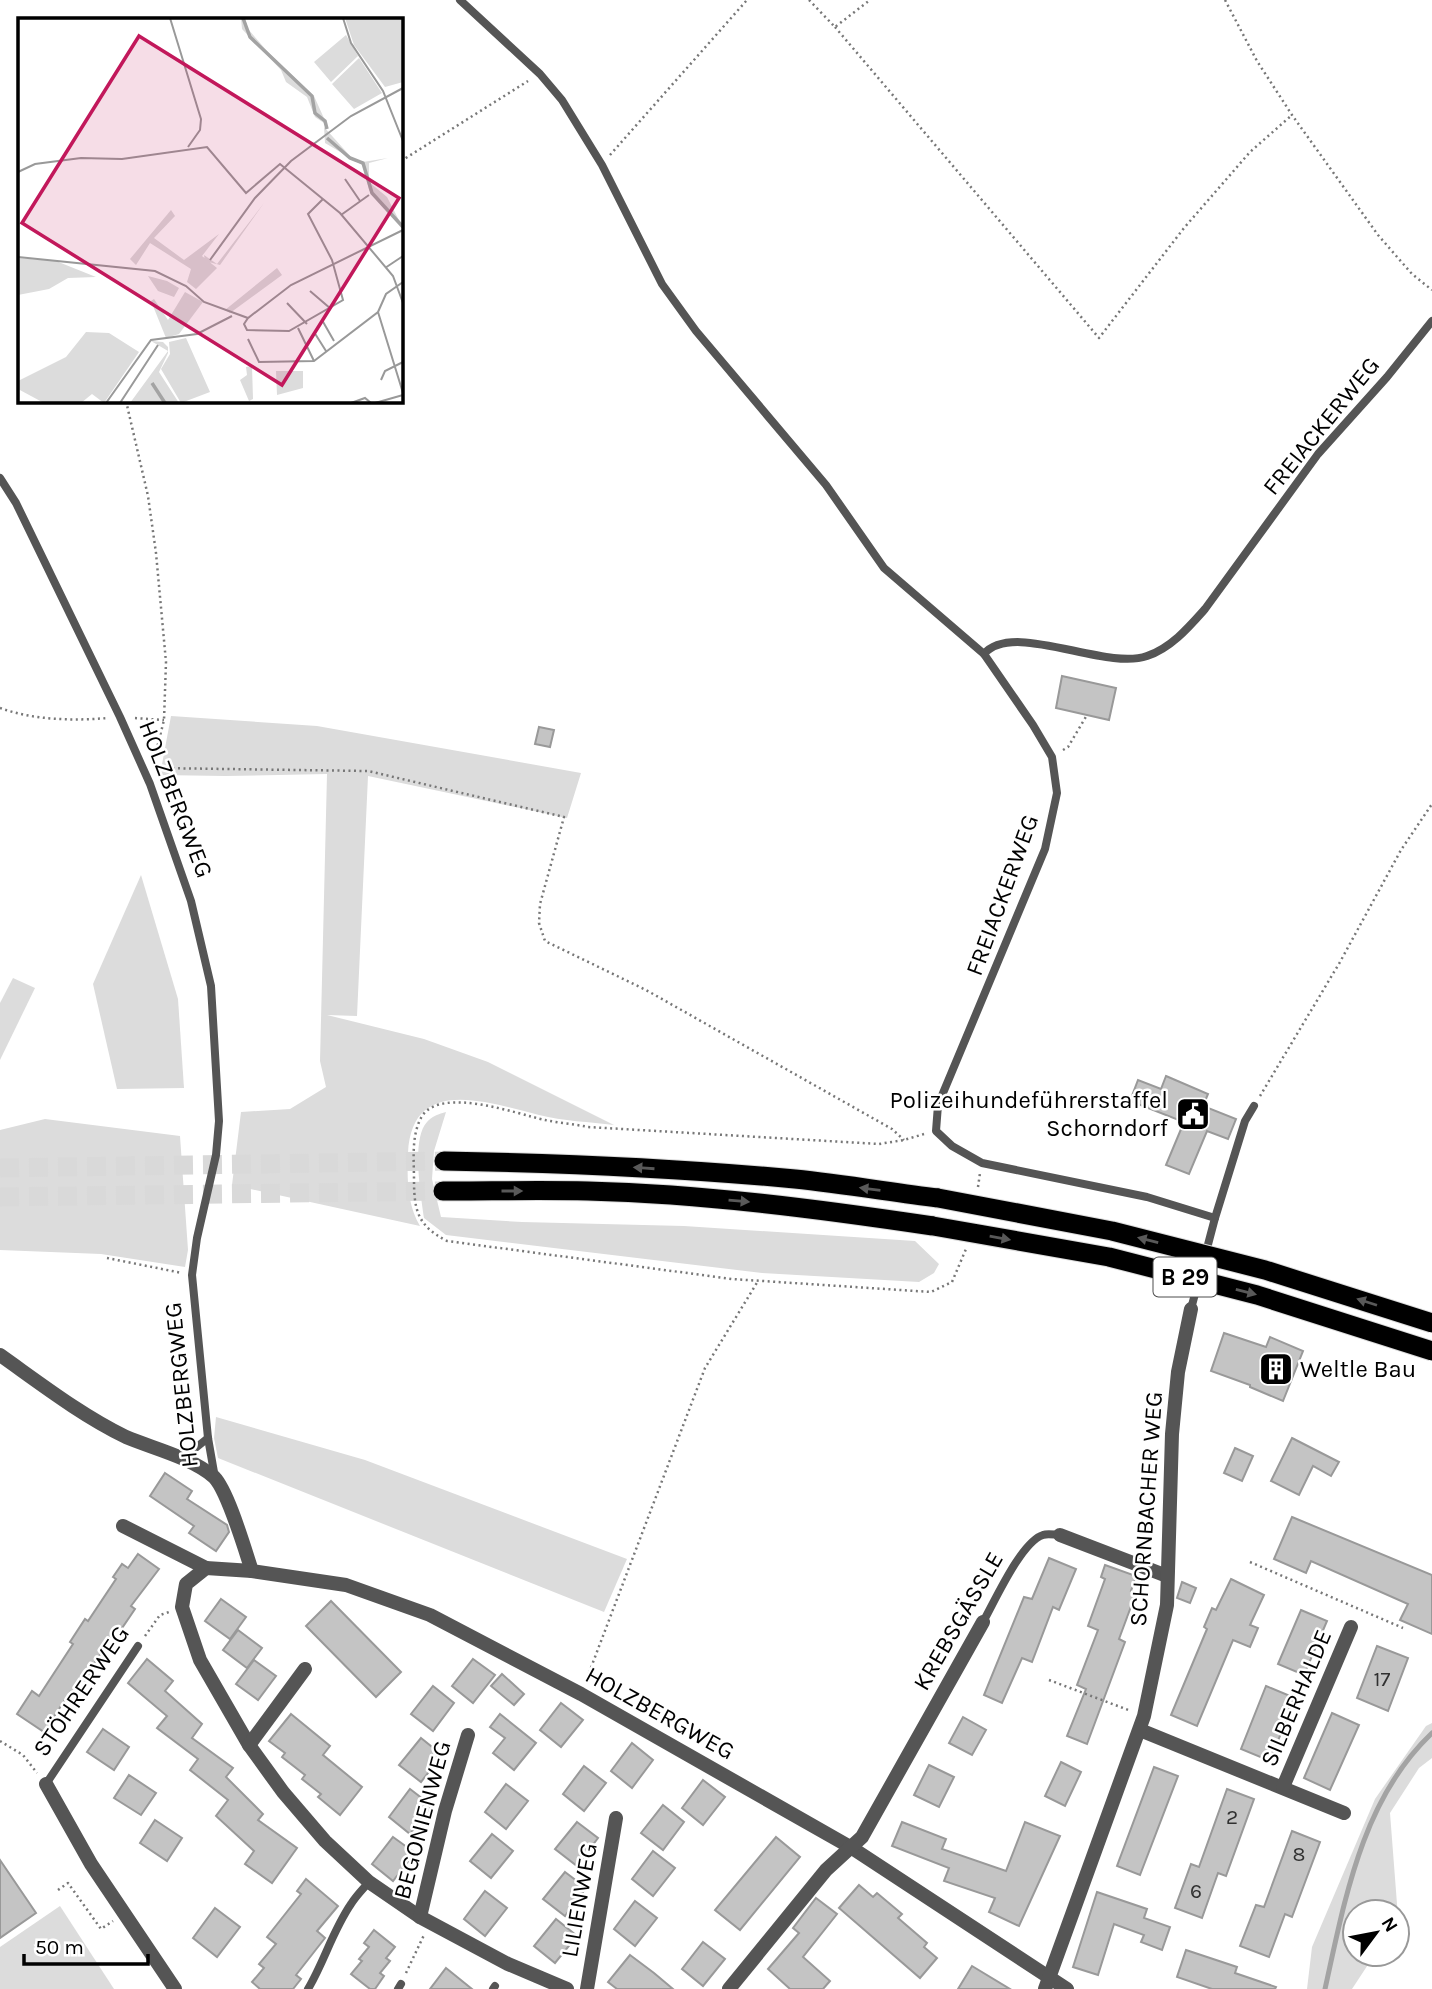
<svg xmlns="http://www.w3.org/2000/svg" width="1432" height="1989" viewBox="0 0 1432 1989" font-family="Karla,sans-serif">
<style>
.green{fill:#dcdcdc}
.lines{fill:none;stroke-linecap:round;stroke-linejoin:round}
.stream{stroke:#a3a3a3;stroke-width:5}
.building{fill:#c4c4c4;stroke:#999;stroke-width:2}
.trunk-tunnel{stroke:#d9d9d9;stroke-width:19;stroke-dasharray:19 10;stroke-linecap:butt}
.trunk-casing{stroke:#dbdbdb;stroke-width:21}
.path{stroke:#777;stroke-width:2.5;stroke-dasharray:2 3.5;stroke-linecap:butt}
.service{stroke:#555;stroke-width:8}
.minor{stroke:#555;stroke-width:14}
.trunk{stroke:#000;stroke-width:19}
.trunk-bridge-casing{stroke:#dbdbdb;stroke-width:21;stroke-linecap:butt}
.trunk-bridge{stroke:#000;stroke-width:19}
.oneway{fill:#595959}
.labels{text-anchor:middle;stroke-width:5;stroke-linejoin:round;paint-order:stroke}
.number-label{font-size:21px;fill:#313131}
.shield{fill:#fff;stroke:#4c4c4c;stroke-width:2}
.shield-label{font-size:23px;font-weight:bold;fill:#000}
.street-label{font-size:24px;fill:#000;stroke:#fff}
.poi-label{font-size:24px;fill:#000;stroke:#fff;text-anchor:end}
.inset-river{fill:none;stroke:#a3a3a3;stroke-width:3.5}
.inset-road{fill:none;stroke:#999;stroke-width:2}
.view{fill:#c2185b;fill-opacity:0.15;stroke:#c2185b;stroke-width:3.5}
.inset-edge{fill:none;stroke:#000;stroke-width:3.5}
</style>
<rect width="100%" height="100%" fill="#fff"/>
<!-- green -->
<g class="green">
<path d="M171,716L317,726L581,773L567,818L368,776L357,1016L327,1015L424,1039L488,1062L614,1125C590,1122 563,1121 539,1115C489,1103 412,1074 408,1153C407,1179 407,1204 420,1226L232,1185L241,1112L290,1109L326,1087L320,1061L327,774L225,776L160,775Z"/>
<path d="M141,875L178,999L184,1088L117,1089L93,984Z"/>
<path d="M13,978L35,988L0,1060V1003Z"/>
<path d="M446,1112L434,1151L432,1179L441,1217L522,1222L684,1226L915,1241L939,1264L934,1273L919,1282L762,1273L446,1235L424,1218C421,1196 411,1139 427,1122C432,1116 439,1114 446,1112Z"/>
<path d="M45,1119L180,1136L188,1250L185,1267L101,1254L0,1250V1130Z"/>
<path d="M216,1417L365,1460L627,1559L604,1612L218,1458L214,1438Z"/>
<path d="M1432,1723V1758L1419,1768L1390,1813L1398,1917L1397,1920V1912H1355V1954H1375L1352,1989H1307L1312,1947L1375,1799L1426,1726Z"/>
<path d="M60,1906L114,1989H0V1947Z"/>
</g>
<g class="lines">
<!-- stream -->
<path class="stream" d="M1325,1989C1345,1899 1362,1799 1432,1733"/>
</g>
<!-- building -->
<g class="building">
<path d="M1062,676L1116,688L1109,720L1056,708Z"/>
<path d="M539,727L554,730L550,747L535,744Z"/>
<path d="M1166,1076L1208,1094L1203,1106L1236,1119L1228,1139L1207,1131L1189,1174L1166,1165L1184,1122L1130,1101L1138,1080L1161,1089Z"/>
<path d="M1224,1333L1266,1347L1270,1337L1303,1351L1283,1401L1250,1387V1385L1211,1371Z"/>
<path d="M1292,1438L1339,1462L1331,1476L1313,1466L1299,1495L1271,1481Z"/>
<path d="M1235,1448L1253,1456L1242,1481L1224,1473Z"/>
<path d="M165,1473L192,1491L187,1499L227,1525L229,1532L216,1551L189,1533L194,1526L150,1496Z"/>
<path d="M1292,1517L1432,1575V1634L1400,1620L1408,1604L1311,1561L1306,1573L1274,1559Z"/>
<path d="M138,1554L159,1569L131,1606L135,1609L120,1631L117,1629L89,1671L92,1674L77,1696L70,1692L44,1732L17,1714L32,1691L39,1696L73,1644L70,1642L85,1619L88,1621L116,1579L113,1577L122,1564L128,1568Z"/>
<path d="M1049,1558L1076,1569L1059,1610L1053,1607L1032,1662L1022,1658L1002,1703L984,1695L1024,1597L1032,1599Z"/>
<path d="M1105,1565L1136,1576L1131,1591L1136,1593L1119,1639L1125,1642L1087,1744L1067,1736L1086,1689L1077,1685L1098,1630L1088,1626L1105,1579L1101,1577Z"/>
<path d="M1231,1579L1264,1595L1250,1625L1258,1628L1250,1647L1233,1640L1197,1726L1171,1715L1207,1629L1204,1627L1212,1608L1216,1610Z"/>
<path d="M1182,1582L1196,1588L1190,1603L1177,1598Z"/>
<path d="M221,1599L246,1617L230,1639L205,1621Z"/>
<path d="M331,1601L401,1672L376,1697L306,1626Z"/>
<path d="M1301,1610L1327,1621L1304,1675L1278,1664Z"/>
<path d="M238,1630L262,1648L247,1668L223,1650Z"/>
<path d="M1377,1646L1408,1658L1388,1711L1357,1698Z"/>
<path d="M147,1659L173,1681L165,1691L202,1724L192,1738L233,1768L226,1777L263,1814L258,1820L297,1848L272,1883L245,1864L254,1851L216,1816L228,1800L190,1770L198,1759L157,1728L167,1716L128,1683Z"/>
<path d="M473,1659L495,1675L473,1703L452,1686Z"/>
<path d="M254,1660L276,1676L258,1700L236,1684Z"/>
<path d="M502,1674L524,1694L514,1705L491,1686Z"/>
<path d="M433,1686L454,1703L433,1731L411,1714Z"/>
<path d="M1266,1686L1295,1698L1270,1761L1241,1749Z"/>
<path d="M561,1703L583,1720L561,1747L540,1730Z"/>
<path d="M1332,1713L1359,1725L1330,1790L1304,1778Z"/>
<path d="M291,1714L330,1746L323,1755L362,1787L340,1815L318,1797L321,1794L302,1779L305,1775L282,1757L285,1753L269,1741Z"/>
<path d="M500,1714L536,1743L514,1770L493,1753L505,1738L490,1727Z"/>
<path d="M963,1717L986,1730L972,1755L949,1743Z"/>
<path d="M103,1729L129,1747L114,1770L87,1752Z"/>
<path d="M421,1738L442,1755L421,1782L399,1765Z"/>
<path d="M632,1743L653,1760L632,1788L611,1771Z"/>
<path d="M1061,1762L1081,1772L1065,1806L1045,1796Z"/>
<path d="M929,1765L954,1777L939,1807L914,1795Z"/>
<path d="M584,1766L606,1783L584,1811L563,1794Z"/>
<path d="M1154,1767L1178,1776L1140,1875L1117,1866Z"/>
<path d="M129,1775L156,1793L141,1815L114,1798Z"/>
<path d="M703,1780L725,1797L703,1825L682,1808Z"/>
<path d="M506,1784L528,1801L506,1829L485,1812Z"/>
<path d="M410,1789L432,1806L410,1834L389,1817Z"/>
<path d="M1227,1789L1254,1799L1226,1876L1218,1873L1202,1918L1175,1908L1191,1864L1199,1867Z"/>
<path d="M663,1805L684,1822L663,1850L641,1833Z"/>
<path d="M155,1820L182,1838L167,1861L140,1843Z"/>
<path d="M577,1822L598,1838L577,1866L555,1849Z"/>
<path d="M902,1822L946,1839L942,1849L1006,1871L1025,1822L1060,1836L1019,1926L989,1912L995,1898L944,1881L949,1868L892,1846Z"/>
<path d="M1292,1831L1320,1842L1292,1917L1285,1914L1269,1957L1240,1946L1256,1905L1264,1907Z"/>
<path d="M492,1834L513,1851L491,1878L470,1861Z"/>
<path d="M393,1837L415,1853L393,1881L372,1864Z"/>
<path d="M776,1837L800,1857L740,1930L715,1910Z"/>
<path d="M653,1851L675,1868L653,1896L632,1879Z"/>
<path d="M0,1860L36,1913L0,1938Z"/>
<path d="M565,1872L586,1888L565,1916L543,1899Z"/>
<path d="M306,1879L338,1906L317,1931L325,1938L296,1975L301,1979L293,1989H260L252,1982L264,1968L259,1964L276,1944L267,1937L301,1894L297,1891Z"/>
<path d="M859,1885L873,1897L877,1893L902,1914L898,1918L927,1943L924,1947L937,1958L920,1978L839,1908Z"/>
<path d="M485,1891L507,1908L485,1936L464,1919Z"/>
<path d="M1097,1892L1147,1909L1144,1918L1170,1927L1162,1950L1141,1942L1144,1935L1114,1924L1098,1975L1073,1967Z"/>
<path d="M816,1898L837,1914L803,1957L830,1981L823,1989H790L768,1969L799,1933L793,1928Z"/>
<path d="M635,1901L657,1918L635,1946L614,1929Z"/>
<path d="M215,1908L240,1927L217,1957L193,1938Z"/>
<path d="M556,1919L577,1936L555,1963L534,1946Z"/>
<path d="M374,1930L395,1947L386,1958L390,1961L380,1973L384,1976L375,1989H370L351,1974L362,1961L359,1959L369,1947L364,1943Z"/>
<path d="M703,1942L725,1959L703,1986L682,1969Z"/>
<path d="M1186,1950L1237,1967L1235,1973L1276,1987L1275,1989H1212L1177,1977Z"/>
<path d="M630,1955L654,1973L673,1989H617L608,1982Z"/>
<path d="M972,1966L1010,1989H958Z"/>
<path d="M446,1968L472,1989H430Z"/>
</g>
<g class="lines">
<!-- trunk-tunnel -->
<g class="trunk-tunnel">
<path d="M0,1168L444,1161"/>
<path d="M0,1197L443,1191"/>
</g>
<!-- trunk casing -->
<g class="trunk-casing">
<g id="trunk">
<path d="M444,1161C561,1163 678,1168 795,1179C843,1184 890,1192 938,1198"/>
<path d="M443,1191C492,1191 540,1190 588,1191C704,1194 819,1209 933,1226"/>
</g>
</g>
<!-- path -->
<g class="path">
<path d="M809,0L835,27L870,0"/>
<path d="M1225,0L1257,61L1292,115L1378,235L1412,274L1432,290"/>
<path d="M835,27L1099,338L1184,228L1250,152L1292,115"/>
<path d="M610,155L747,0"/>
<path d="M401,161L528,81"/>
<path d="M126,401L148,496L156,553L166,662L164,720L154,760"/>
<path d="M0,708C33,720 73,721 108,718"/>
<path d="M135,718L164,720"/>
<path d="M1063,750L1068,747L1087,715"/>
<path d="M156,768L368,771L564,817L540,904L539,923L545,941L646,990L892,1129L904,1140"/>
<path d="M1260,1096L1340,962L1401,850L1432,804"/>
<path d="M924,1134L904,1140L879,1144L588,1127C574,1124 559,1123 545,1120C517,1114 442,1086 422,1116C411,1135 414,1159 414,1180C414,1211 418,1226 447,1241L732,1279L931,1292L952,1282L966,1249"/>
<path d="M978,1187L980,1173"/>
<path d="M107,1258L182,1273"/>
<path d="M1250,1562L1403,1628"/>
<path d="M145,1636L160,1615L169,1612"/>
<path d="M587,1678L705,1368L758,1281"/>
<path d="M1049,1680L1131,1711"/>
<path d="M0,1741L23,1755L37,1773"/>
<path d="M58,1890L68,1883L101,1929L113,1921"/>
<path d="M406,1973L424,1935"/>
</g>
<!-- service -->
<g class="service">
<path d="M460,0L540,74L562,100L602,165L662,284L696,331L826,485L884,568L984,654L1033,725L1052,757L1057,793L1045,849L938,1105L936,1131L952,1146L982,1163L1147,1197L1215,1218L1191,1309"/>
<path d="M0,478L16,503L120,717L150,784L191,901L211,986L219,1121L216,1155L197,1238L192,1275L208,1438L215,1478"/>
<path d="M984,654C1013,620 1105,671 1147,656C1171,648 1189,627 1205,609L1318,454L1387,377L1432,321"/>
<path d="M1215,1218L1245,1121L1254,1106"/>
<path d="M183,1458L208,1438"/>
<path d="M983,1622C995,1601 1021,1542 1043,1535C1048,1533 1055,1535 1060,1535"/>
<path d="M46,1784L138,1646"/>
<path d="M308,1989C324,1962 333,1930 351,1904C356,1896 363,1889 369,1882"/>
<path d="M398,1989L401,1984"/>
<path d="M493,1989L495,1986"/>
</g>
<!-- minor -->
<g class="minor">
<path d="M0,1355C41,1384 81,1415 126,1437C152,1448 193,1458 214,1477C228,1491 245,1550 252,1571L346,1585L430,1615L581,1694L852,1848L1067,1989"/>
<path d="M123,1526L206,1568"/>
<path d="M1060,1535L1167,1576"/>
<path d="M252,1571L206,1568L186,1584L182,1607L200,1660L249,1745L283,1792L325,1841L369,1882L420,1917L508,1964L567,1989"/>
<path d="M1140,1730L1344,1813"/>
<path d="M249,1745L305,1669"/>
<path d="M46,1784L91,1864L175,1989"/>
<path d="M1283,1787L1351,1627"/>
<path d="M420,1917L445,1811L468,1735"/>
<path d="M587,1989L616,1818"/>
<path d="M729,1989L826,1870L862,1837L983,1622"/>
<path d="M1045,1989L1144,1716L1167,1605L1172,1434L1178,1372L1191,1309"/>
</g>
<!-- trunk -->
<use href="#trunk" class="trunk"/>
<!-- trunk-bridge casing -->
<g class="trunk-bridge-casing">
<g id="trunk-bridge">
<path d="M938,1198L1112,1231L1265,1270L1432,1323"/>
<path d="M933,1226L1109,1257L1257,1295L1432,1351"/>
</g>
</g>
<!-- trunk-bridge -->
<use href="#trunk-bridge" class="trunk-bridge"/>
</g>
<!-- one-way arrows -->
<defs><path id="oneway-solid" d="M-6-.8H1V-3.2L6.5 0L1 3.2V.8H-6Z" transform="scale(1.75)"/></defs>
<g class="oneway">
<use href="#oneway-solid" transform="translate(644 1168) rotate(-176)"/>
<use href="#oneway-solid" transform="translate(870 1189) rotate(-173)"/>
<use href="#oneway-solid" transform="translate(512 1191)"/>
<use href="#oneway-solid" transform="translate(739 1201) rotate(5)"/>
<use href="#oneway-solid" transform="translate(1000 1238) rotate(10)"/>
<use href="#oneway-solid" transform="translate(1148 1240) rotate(-166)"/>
<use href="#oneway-solid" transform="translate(1246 1292) rotate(14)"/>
<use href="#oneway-solid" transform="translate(1367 1302) rotate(-162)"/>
</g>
<!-- icons -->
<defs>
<g id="civic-square" transform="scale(1.75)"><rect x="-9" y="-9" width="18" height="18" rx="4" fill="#000" stroke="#fff"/><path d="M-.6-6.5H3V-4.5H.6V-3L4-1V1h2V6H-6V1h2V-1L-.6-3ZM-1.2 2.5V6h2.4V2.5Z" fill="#fff"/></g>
<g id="building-square" transform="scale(1.75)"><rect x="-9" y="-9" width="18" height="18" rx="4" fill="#000" stroke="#fff"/><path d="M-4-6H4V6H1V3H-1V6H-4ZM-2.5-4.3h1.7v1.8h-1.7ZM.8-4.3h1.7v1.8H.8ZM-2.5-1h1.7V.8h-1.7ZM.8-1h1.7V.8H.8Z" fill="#fff"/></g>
</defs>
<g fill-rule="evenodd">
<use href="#civic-square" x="1193" y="1114"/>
<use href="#building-square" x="1276" y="1369"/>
</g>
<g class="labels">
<!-- number labels -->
<g class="number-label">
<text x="1382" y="1686">17</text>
<text x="1232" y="1824">2</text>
<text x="1299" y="1861">8</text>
<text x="1196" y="1898">6</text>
</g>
<!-- shield labels -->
<rect class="shield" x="1153.5" y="1257.5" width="63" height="39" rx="5"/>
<g class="shield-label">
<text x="1185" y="1285">B 29</text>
</g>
<!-- street labels -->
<g class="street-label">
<text transform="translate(1321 426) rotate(-51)" y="8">FREIACKERWEG</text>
<text transform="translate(176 799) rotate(69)" y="8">HOLZBERGWEG</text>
<text transform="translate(1002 895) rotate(-70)" y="8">FREIACKERWEG</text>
<text transform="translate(181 1385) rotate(-96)" y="8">HOLZBERGWEG</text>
<text transform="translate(1146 1509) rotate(-86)" y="8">SCHORNBACHER WEG</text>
<text transform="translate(958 1621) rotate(-60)" y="8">KREBSGÄSSLE</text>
<text transform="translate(81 1691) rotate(-56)" y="8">STÖHRERWEG</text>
<text transform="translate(1296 1698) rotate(-67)" y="8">SILBERHALDE</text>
<text transform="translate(660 1713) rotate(29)" y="8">HOLZBERGWEG</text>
<text transform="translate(422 1820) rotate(-75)" y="8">BEGONIENWEG</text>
<text transform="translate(579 1900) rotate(-80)" y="8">LILIENWEG</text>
</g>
<!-- poi labels -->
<g class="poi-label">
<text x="1168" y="1108">Polizeihundeführerstaffel<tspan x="1168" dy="28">Schorndorf</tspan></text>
<text x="1300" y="1377" text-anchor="start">Weltle Bau</text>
</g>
</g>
<!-- overview -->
<g transform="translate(18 18)">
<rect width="385" height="385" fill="#fff"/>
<path d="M223,0H227L230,11L249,33L296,78L309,107L297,99L289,79L268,64L263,52L224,11ZM327,0H385V64L367,69L336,27ZM328,17L340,38L313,64L296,44ZM341,40L364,75L336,91L314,66ZM306,109L333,139L345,144L370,140L351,145V164L369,179L385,210L351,172L346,148L307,125ZM246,185L202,247L187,243L186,237L199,246ZM153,192L157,198L136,220L166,242L201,216L184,238L199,250L178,271L169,264L173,251L132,225L118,247L112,241ZM0,240L38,243L78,259L50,260L31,271L0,277ZM259,250L264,257L212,295L207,292ZM130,258L149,263L161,270L156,279L140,273ZM167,274L185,284L161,316L148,320L133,283L136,281L150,302ZM68,314L91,315L121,334L86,385L74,376L63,385H26L0,371V363L48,339ZM168,320L192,374L163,385L143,351L152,336L151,324ZM133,323L145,324L150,329V335L141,354L161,385H112L150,333ZM234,348L235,381L231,383L222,362L229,357L228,349ZM258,353H285V370L259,377Z" fill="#dcdcdc"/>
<path class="inset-river" d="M225,0L232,19L294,78L297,95L307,103L309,111M309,120L332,140L345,145L354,175L385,209M134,365L147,385"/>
<path class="inset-road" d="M152,0L183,101L182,112L170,129M325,0L333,25L365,73L385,123M0,154L17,146L63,140L104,141L189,129L228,175L262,146L322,195L375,258L385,285M327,161L342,183M323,197L351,177M0,239L137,253L168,268L186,284L230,300L273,267L385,212M192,242L237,180L273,143L333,98L385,70M367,250L385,238M292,273L313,291M269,285L289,306M360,294L385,375M230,300L226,306L229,312L271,313L325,282L314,242L290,196L305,181M304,302L316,323M280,310L296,343M296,314L308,333M230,321L241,344L296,343L360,294L368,276L385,264M363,362L367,353L385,344M88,385L133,322L179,316L214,298M102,385L140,327M333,385L347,380L353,385M357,385L385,377"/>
<path class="view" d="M121,18L381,180L264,367L4,205Z"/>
<rect width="385" height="385" class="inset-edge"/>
</g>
<!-- north arrow -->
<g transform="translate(1376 1933) rotate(58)"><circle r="33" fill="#ffffff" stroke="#999999" stroke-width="2"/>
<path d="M0-5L12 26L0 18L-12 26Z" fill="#000000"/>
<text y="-10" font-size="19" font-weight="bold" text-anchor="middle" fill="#000000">N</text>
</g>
<!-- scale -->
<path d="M24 1954v10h124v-10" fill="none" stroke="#000000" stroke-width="3.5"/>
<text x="35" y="1954" font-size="21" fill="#000000" stroke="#ffffff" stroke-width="5" paint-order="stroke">50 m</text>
</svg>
